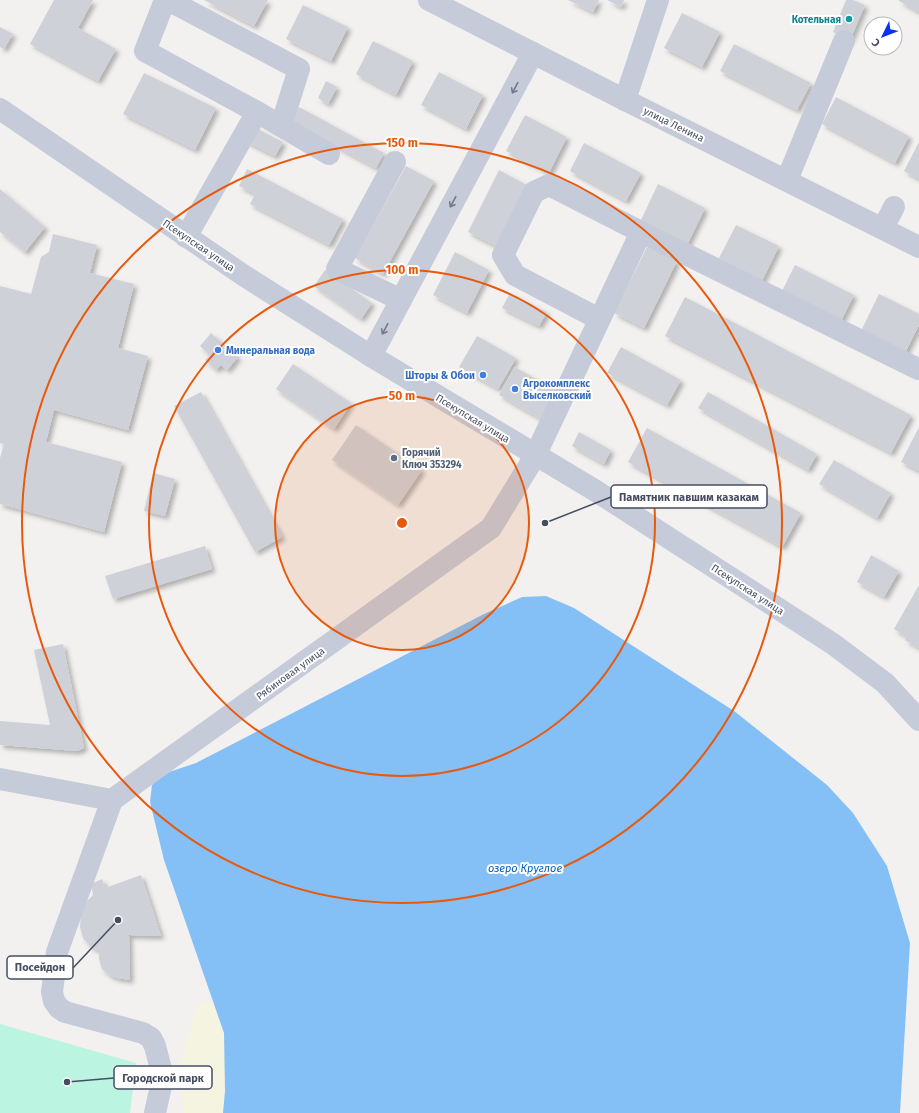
<svg xmlns="http://www.w3.org/2000/svg" width="919" height="1113" viewBox="0 0 919 1113" font-family="'Fira Sans',sans-serif">
<style>
.green{fill:#bbf4e0}
.sand{fill:#f5f4e0}
.water{fill:#84c0f5}
.building{fill:#cfd1d8;filter:url(#shadow)}
.lines{fill:none;stroke-linecap:round;stroke-linejoin:round}
.minor{stroke:#c6cbd9;stroke-width:22}
.oneway{stroke:#73798a}
.ring{fill:none;stroke:#e8590c;stroke-width:2}
.culture-dot{fill:#0f9aa8;stroke:#fff;stroke-width:1.5}
.shop-dot{fill:#3f7fe0;stroke:#fff;stroke-width:1.5}
.service-dot{fill:#5c6f8a;stroke:#fff;stroke-width:1.5}
.labels{text-anchor:middle;stroke-width:4;stroke-linejoin:round;paint-order:stroke}
.culture-label{font-size:10px;font-weight:bold;fill:#0d838f;stroke:#fff;text-anchor:end}
.street-label{font-size:10px;fill:#464d60;stroke:#fff}
.shop-label{font-size:10px;font-weight:bold;fill:#366cbe;stroke:#fff;text-anchor:start}
.service-label{font-size:10px;font-weight:bold;fill:#4e5e75;stroke:#fff;text-anchor:start}
.water-label{font-size:11px;font-style:italic;fill:#0062b9;stroke:#fff}
.centre{fill:#e8590c;stroke:#fff;stroke-width:2}
.ring-label{font-size:12px;text-anchor:middle;font-weight:bold;fill:#e8590c;stroke:#fff;stroke-width:4;stroke-linejoin:round;paint-order:stroke}
.leader{fill:none;stroke:#464d60;stroke-width:1.5}
.callout-dot{fill:#464d60;stroke:#fff;stroke-width:1.5}
.callout{fill:#fff;stroke:#464d60;stroke-width:1.5}
.callout-label{font-size:11px;text-anchor:middle;font-weight:bold;fill:#464d60}
</style>
<defs>
<filter id="shadow"><feDropShadow dx="3.5" dy="3.5" stdDeviation="2" flood-color="#0004"/></filter>
</defs>
<rect width="100%" height="100%" fill="#f3f1f0"/>
<!-- green -->
<path class="green" d="M0,1024L136,1063L130,1113H0Z"/>
<!-- sand -->
<path class="sand" d="M199,1002L217,1005L235,1034L227,1113H183L181,1060Z"/>
<!-- water -->
<path class="water" d="M546,596L574,608L734,711L827,785L853,813L887,866L910,943L900,1113H223L225,1091L224,1033L164,860L150,802L152,785L163,774L196,763L482,615L522,597Z"/>
<!-- building -->
<g class="building">
<path d="M54,0H93L78,28L116,49L98,81L30,44Z"/>
<path d="M204,0H268L254,26Z"/>
<path d="M568,0H599L593,12Z"/>
<path d="M607,0H624L621,7Z"/>
<path d="M846,0H853L865,5L850,40L833,32Z"/>
<path d="M899,0H919V12L899,1Z"/>
<path d="M303,5L348,27L331,61L286,39Z"/>
<path d="M682,13L720,32L702,67L664,48Z"/>
<path d="M0,27L13,34L4,49L0,47Z"/>
<path d="M373,41L413,61L396,95L356,74Z"/>
<path d="M734,44L811,83L797,110L720,71Z"/>
<path d="M439,72L483,95L466,129L421,105Z"/>
<path d="M144,73L216,108L195,150L123,114Z"/>
<path d="M326,81L337,87L328,104L318,98Z"/>
<path d="M836,97L909,136L895,163L822,124Z"/>
<path d="M299,107L384,153L376,168L291,122Z"/>
<path d="M525,115L567,137L549,173L506,151Z"/>
<path d="M252,126L283,142L275,156L245,141Z"/>
<path d="M919,142V179L904,171Z"/>
<path d="M584,143L641,173L626,201L570,171Z"/>
<path d="M406,166L434,181L383,274L355,258Z"/>
<path d="M247,169L343,219L329,245L250,204L255,194L239,186Z"/>
<path d="M499,170L527,185L496,246L468,232Z"/>
<path d="M658,184L705,208L687,245L640,222Z"/>
<path d="M0,189L45,227L25,252L0,232Z"/>
<path d="M736,225L779,246L761,283L717,262Z"/>
<path d="M53,234L97,245L90,273L134,284L118,348L148,356L128,430L54,410L46,442L122,462L104,532L0,504V458L4,444L0,443V286L31,294L41,257L49,252Z"/>
<path d="M647,247L677,261L644,328L614,313Z"/>
<path d="M455,252L489,270L467,313L433,295Z"/>
<path d="M795,265L854,295L840,323L781,293Z"/>
<path d="M325,270L372,303L361,319L314,286Z"/>
<path d="M510,293L547,312L539,326L502,308Z"/>
<path d="M879,294L919,314V325L904,355L860,333Z"/>
<path d="M685,297L911,415L891,453L665,336Z"/>
<path d="M211,333L238,357L227,370L221,365L216,370L205,360L210,355L200,346Z"/>
<path d="M477,336L516,358L498,389L459,367Z"/>
<path d="M621,347L681,380L667,405L607,373Z"/>
<path d="M293,364L351,403L334,429L276,389Z"/>
<path d="M515,367L557,391L541,419L499,395Z"/>
<path d="M201,392L282,537L255,552L174,406Z"/>
<path d="M708,392L817,454L808,470L698,408Z"/>
<path d="M356,425L422,470L398,505L332,460Z"/>
<path d="M919,427V471L901,462Z"/>
<path d="M647,428L801,513L782,547L628,462Z"/>
<path d="M579,432L611,450L604,464L572,446Z"/>
<path d="M834,460L891,493L877,518L819,484Z"/>
<path d="M153,473L175,479L165,516L144,511Z"/>
<path d="M205,546L212,569L113,599L105,576Z"/>
<path d="M871,555L899,571L884,597L857,582Z"/>
<path d="M919,585V648L905,640L907,637L894,629Z"/>
<path d="M63,644L84,748L77,751L0,745V721L50,725L34,650Z"/>
<path d="M141,875L161,936L129,935L130,980L117,978L109,975L102,969L99,959V951L90,946L83,938L80,927L81,913L87,901L93,895L91,884L102,879L105,888Z"/>
</g>
<g class="lines">
<!-- minor -->
<g class="minor">
<path d="M165,0L145,51L257,112"/>
<path d="M168,0L299,69L281,126"/>
<path d="M429,0L625,100L919,247"/>
<path d="M625,100L658,0"/>
<path d="M0,109L243,275L371,356L596,491L833,644L885,683L919,720"/>
<path d="M395,162L337,269L401,300"/>
<path d="M787,180L844,41"/>
<path d="M883,228L894,207"/>
<path d="M186,237L257,112L329,154"/>
<path d="M599,319L515,275L503,255L534,192L549,185L641,232"/>
<path d="M371,356L533,53"/>
<path d="M0,779L112,800L491,528L535,456L641,232L918,369"/>
<path d="M112,800L57,952L52,992L54,1001L59,1008L65,1012L143,1033L151,1038L155,1046L163,1077L155,1113"/>
</g>
</g>
<!-- one-way arrows -->
<defs><path id="oneway-shaft" d="M-6 0H5M1.5-3L5.5 0L1.5 3" fill="none" stroke-width="1.6" stroke-linecap="round" stroke-linejoin="round"/></defs>
<g class="oneway">
<use href="#oneway-shaft" transform="translate(515 88) rotate(118)"/>
<use href="#oneway-shaft" transform="translate(453 202) rotate(118)"/>
<use href="#oneway-shaft" transform="translate(385 329) rotate(118)"/>
</g>
<!-- distance rings -->
<circle cx="402" cy="523" r="127" fill="#e8590c" fill-opacity=".12"/>
<g class="ring">
<circle cx="402" cy="523" r="127"/>
<circle cx="402" cy="523" r="253"/>
<circle cx="402" cy="523" r="380"/>
</g>
<!-- markers -->
<circle class="culture-dot" cx="849" cy="19" r="4"/>
<g class="shop-dot">
<circle cx="218" cy="350" r="4"/>
<circle cx="483" cy="375" r="4"/>
<circle cx="515" cy="389" r="4"/>
</g>
<circle class="service-dot" cx="394" cy="458" r="4"/>
<g class="labels">
<!-- culture labels -->
<g class="culture-label">
<text x="841" y="23">Котельная</text>
</g>
<!-- street labels -->
<g class="street-label">
<text transform="translate(674 124) rotate(26)" y="4">улица Ленина</text>
<text transform="translate(199 245) rotate(34)" y="4">Псекупская улица</text>
<text transform="translate(473 418) rotate(31)" y="4">Псекупская улица</text>
<text transform="translate(748 589) rotate(33)" y="4">Псекупская улица</text>
<text transform="translate(290 673) rotate(-36)" y="4">Рябиновая улица</text>
</g>
<!-- shop labels -->
<g class="shop-label">
<text x="226" y="354">Минеральная вода</text>
<text x="475" y="379" text-anchor="end">Шторы &amp; Обои</text>
<text x="523" y="387">Агрокомплекс<tspan x="523" dy="12">Выселковский</tspan></text>
</g>
<!-- service labels -->
<g class="service-label">
<text x="402" y="456">Горячий<tspan x="402" dy="12">Ключ 353294</tspan></text>
</g>
<!-- water labels -->
<g class="water-label">
<text x="525" y="872">озеро Круглое</text>
</g>
</g>
<circle cx="402" cy="523" r="6" class="centre"/>
<g class="ring-label">
<text x="402" y="147">150 m</text>
<text x="402" y="274">100 m</text>
<text x="402" y="400">50 m</text>
</g>
<!-- callouts -->
<path class="leader" d="M545 523L611 497M118 920L73 968M67 1082L114 1078"/>
<g class="callout-dot">
<circle cx="545" cy="523" r="4"/>
<circle cx="118" cy="920" r="4"/>
<circle cx="67" cy="1082" r="4"/>
</g>
<g class="callout">
<rect x="611" y="485" width="156" height="23" rx="4"/>
<rect x="7" y="956" width="66" height="23" rx="4"/>
<rect x="114" y="1066" width="98" height="23" rx="4"/>
</g>
<g class="callout-label">
<text x="689" y="501">Памятник павшим казакам</text>
<text x="40" y="971">Посейдон</text>
<text x="163" y="1082">Городской парк</text>
</g>
<!-- north arrow -->
<g transform="translate(883 36) rotate(227)"><circle r="19" fill="#ffffff" stroke="#b5b8bf"/>
<path d="M0-3L7 15L0 10L-7 15Z" fill="#0731f6"/>
<text y="-6" font-size="11" font-weight="bold" text-anchor="middle" fill="#464d60">С</text>
</g>
</svg>
